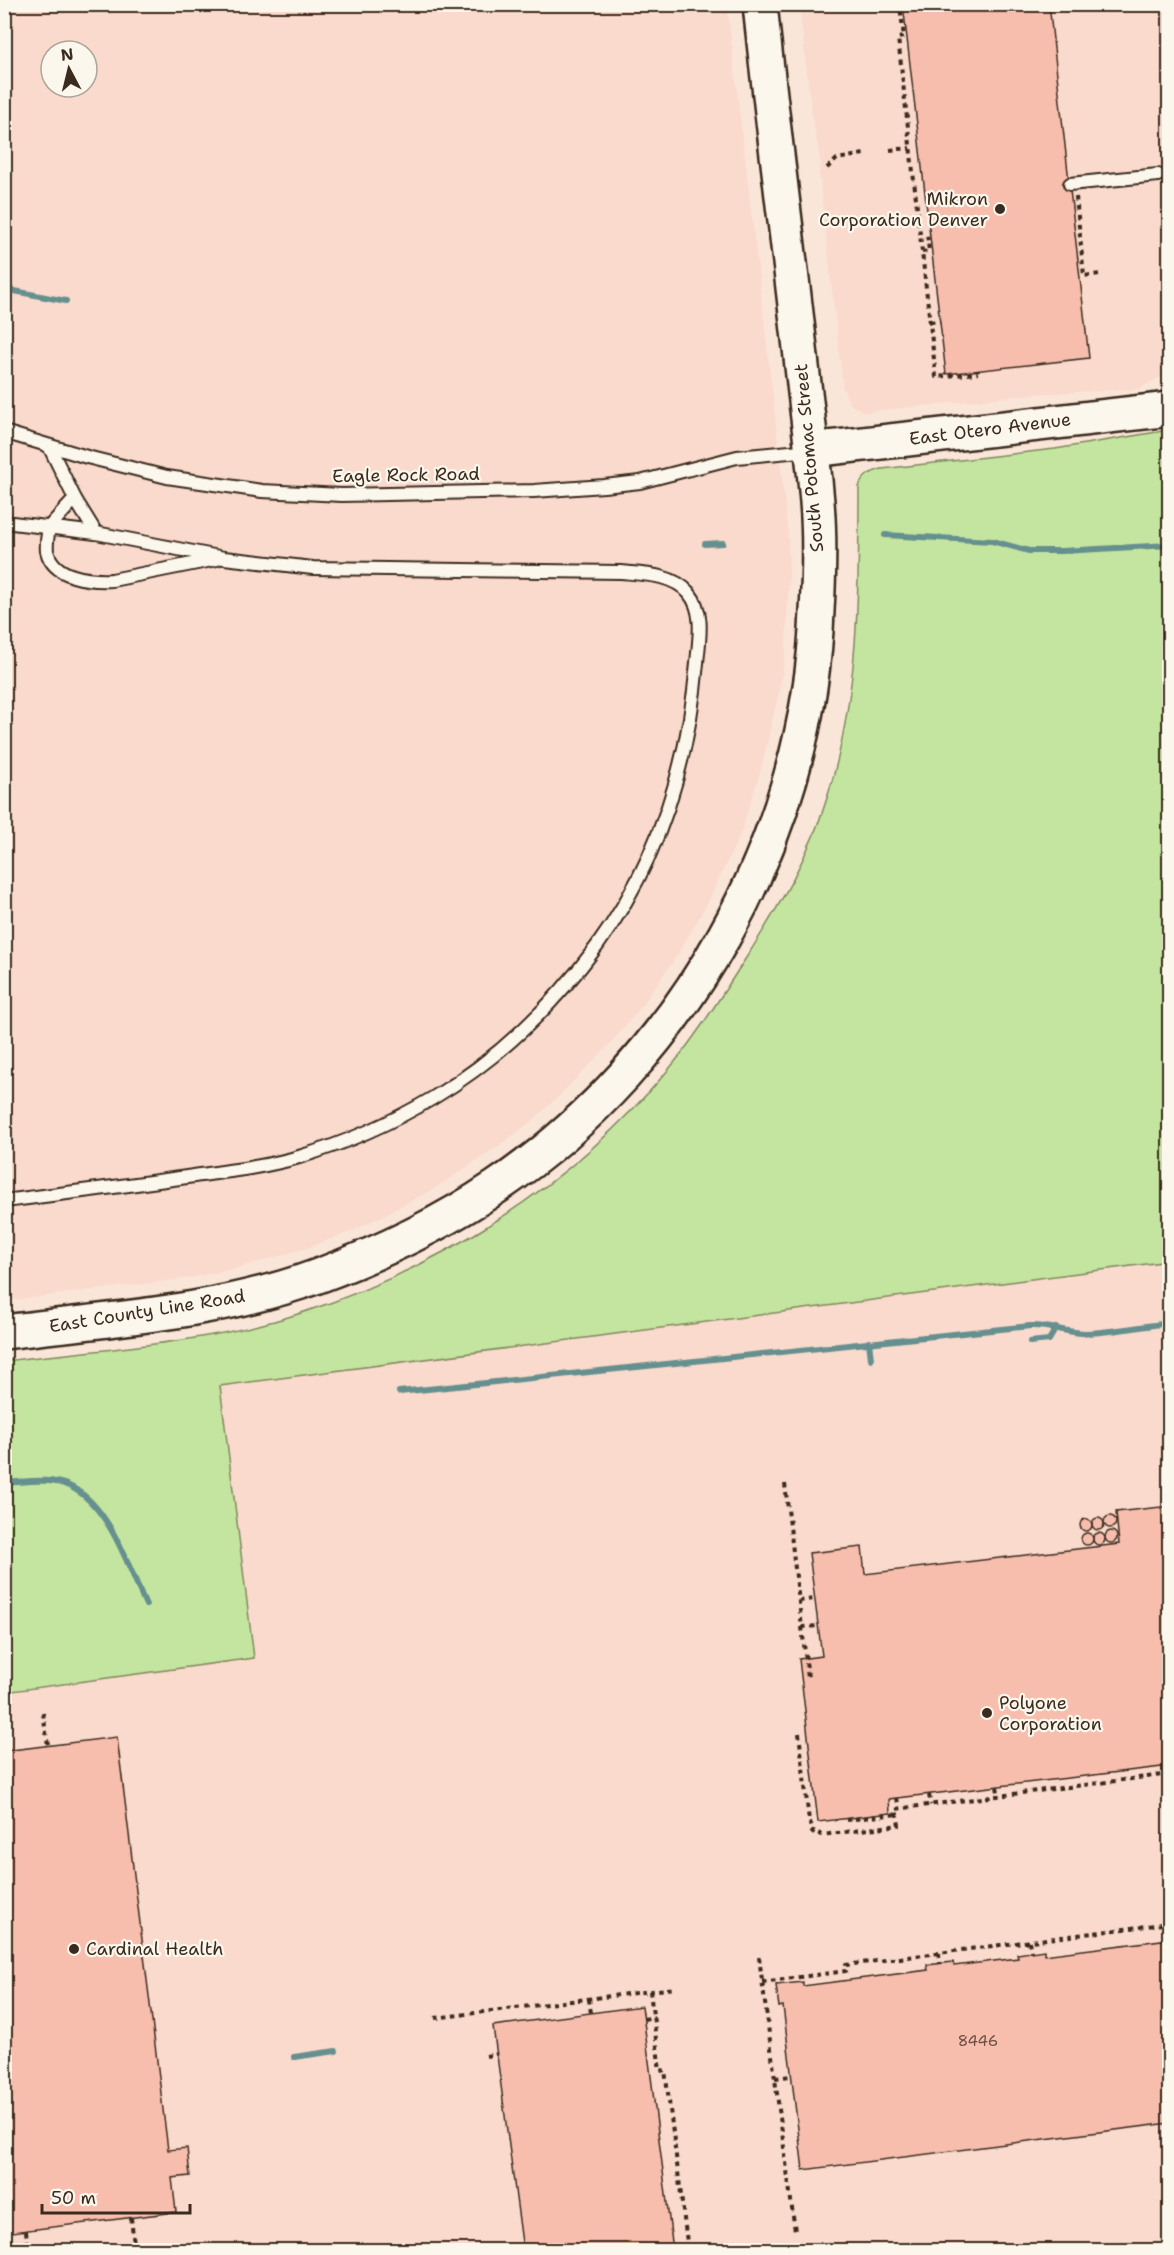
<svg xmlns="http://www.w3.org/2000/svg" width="1174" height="2255" viewBox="0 0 1174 2255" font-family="'Shantell Sans',sans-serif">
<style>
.built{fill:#f9dacc;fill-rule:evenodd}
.green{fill:#c4e59f;stroke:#80885e;stroke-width:1.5}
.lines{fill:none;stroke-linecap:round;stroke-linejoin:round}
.stream{stroke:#66908f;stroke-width:6}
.building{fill:#f7beae;stroke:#3b2a1e;stroke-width:1.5}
.lane-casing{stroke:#3b2a1e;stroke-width:16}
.secondary-casing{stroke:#3b2a1e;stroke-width:38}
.path{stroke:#3b2a1e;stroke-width:4;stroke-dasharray:4.5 4.5;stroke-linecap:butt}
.lane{stroke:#fbf7ec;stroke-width:12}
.secondary{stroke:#fbf7ec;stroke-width:33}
.poi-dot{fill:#3b2a1e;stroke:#fbf7ec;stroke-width:2}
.labels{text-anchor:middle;stroke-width:4.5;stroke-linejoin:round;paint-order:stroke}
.number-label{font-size:15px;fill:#6a4f42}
.poi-label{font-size:18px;fill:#3b2a1e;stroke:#fbf7ec;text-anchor:start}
.street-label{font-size:18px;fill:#3b2a1e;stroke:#fbf7ec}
</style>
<rect width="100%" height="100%" fill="#fae6d9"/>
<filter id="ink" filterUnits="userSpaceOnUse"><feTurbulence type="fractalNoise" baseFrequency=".0167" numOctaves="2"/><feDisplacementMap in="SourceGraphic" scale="12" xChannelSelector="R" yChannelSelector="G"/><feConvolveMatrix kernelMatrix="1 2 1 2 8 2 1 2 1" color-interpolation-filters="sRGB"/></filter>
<g filter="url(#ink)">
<!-- built -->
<g class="built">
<path d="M4,5H727L773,397L788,534L789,574L786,651L779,691L760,773L740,835L708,902L676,957L640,1008L610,1044L559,1096L531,1122L497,1147L434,1189L355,1230L307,1248L230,1270L183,1279L5,1301ZM51,51H87V87H51Z"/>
<path d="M799,5H1169V377L1159,378L1139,389L1034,394L864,412L850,404L843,388L819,173L821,164L812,116Z"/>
<path d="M1169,1261V2250H5L4,1692L254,1658L220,1386Z"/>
</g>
<!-- green -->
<path class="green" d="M1169,430V1261L220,1386L254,1658L5,1692V1361C102,1349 204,1344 298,1314C441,1268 572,1185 669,1069C697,1035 720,998 744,961C778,908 810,855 828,795C859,694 859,591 859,486C864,475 871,472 882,469L1055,449Z"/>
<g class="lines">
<!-- stream -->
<g class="stream">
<path d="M4,289L66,301"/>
<path d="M885,535L992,541L1029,551H1062L1170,545"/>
<path d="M705,544L723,543"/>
<path d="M869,1342L871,1359"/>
<path d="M1030,1342L1049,1340L1056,1328"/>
<path d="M399,1392L1030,1326C1049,1325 1067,1333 1086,1333C1114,1332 1142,1326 1170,1323"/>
<path d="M4,1483C25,1482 50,1477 69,1486C109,1504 129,1568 146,1605"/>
<path d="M294,2057L336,2051"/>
</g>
</g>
<!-- building -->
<g class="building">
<path d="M903,4H1049L1089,358L946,374Z"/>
<path d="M1170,1506V1766L889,1799L890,1813L818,1822L799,1659L822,1656L809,1553L862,1547L865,1574L1119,1544L1116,1512Z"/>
<circle cx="1110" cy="1522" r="6"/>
<circle cx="1098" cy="1524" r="6"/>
<circle cx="1086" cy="1525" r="6"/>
<circle cx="1111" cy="1537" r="6"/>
<circle cx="1087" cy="1539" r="6"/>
<circle cx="1099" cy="1539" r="6"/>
<path d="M117,1737L168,2150L187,2148L190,2176L172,2178L176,2212L4,2233V1751Z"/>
<path d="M1169,1935H1170V2123L803,2170L783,2006L779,2007L776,1985L803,1982V1986L928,1970L927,1965L953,1962L954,1966L1018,1958L1017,1954L1044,1950V1955L1169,1939Z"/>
<path d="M642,2006L673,2250H523L493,2026Z"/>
</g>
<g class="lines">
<!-- lane casing -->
<g class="lane-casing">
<g id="lane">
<path d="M1070,184L1158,175"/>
<path d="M4,432L87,457L167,477L262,491L342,495L534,491L604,486L640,482L737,457L811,450"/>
<path d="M49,446L75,499L96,533"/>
<path d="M75,499L49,527C48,534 46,543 47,551C53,578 90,581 112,580L217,559"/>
<path d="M4,522L96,533L224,558L313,568L621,572C643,574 673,574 689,593C705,612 699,640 697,663C688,766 658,862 597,946C552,1007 498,1059 433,1098C391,1123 346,1143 299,1157C265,1167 229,1171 194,1176C131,1185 68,1193 4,1201"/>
</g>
</g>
<!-- secondary casing -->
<g class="secondary-casing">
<g id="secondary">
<path d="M811,450L1170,409"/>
<path d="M4,1332C109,1319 218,1313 318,1276C380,1253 441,1224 496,1187C684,1060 809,838 817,611C819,575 820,538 817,502C813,454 806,405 801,357C788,240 772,122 760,4"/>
</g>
</g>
<!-- path -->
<g class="path">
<path d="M904,6H900L904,37L898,38L936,377L978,373"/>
<path d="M890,150L910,148"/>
<path d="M827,168L837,159L864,154"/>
<path d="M1076,197L1084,276L1100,274"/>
<path d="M922,252L929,251L927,234L930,233"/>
<path d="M930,322L940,321"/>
<path d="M785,1484L808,1678"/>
<path d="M799,1601L814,1599"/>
<path d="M802,1627L818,1626"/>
<path d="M43,1713L48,1745"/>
<path d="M799,1733L809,1821L814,1831"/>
<path d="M997,1787L999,1796"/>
<path d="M929,1795L931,1805"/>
<path d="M897,1798L899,1809"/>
<path d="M846,1820L897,1814"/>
<path d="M811,1834L814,1831L822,1835L899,1825L896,1809L1170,1774"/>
<path d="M1029,1941L1031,1952"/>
<path d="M939,1953L940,1964"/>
<path d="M759,1957L795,2231"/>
<path d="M762,1982L846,1971V1965L1170,1923"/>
<path d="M650,1991L660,2071L665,2070L688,2250"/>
<path d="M589,1999L591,2013"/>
<path d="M435,2018L675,1988"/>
<path d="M644,2019L654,2017"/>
<path d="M486,2056L497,2054"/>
<path d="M775,2078L791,2076"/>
<path d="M131,2218L134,2244"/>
<path d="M26,2231L28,2250"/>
</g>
<!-- lane -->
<use href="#lane" class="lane"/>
<!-- secondary -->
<use href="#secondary" class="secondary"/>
</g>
</g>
<!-- markers -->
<g class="poi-dot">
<circle cx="1000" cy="209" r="6"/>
<circle cx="987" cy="1713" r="6"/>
<circle cx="74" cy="1949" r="6"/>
</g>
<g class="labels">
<!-- number labels -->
<g class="number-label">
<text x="978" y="2046">8446</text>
</g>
<!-- poi labels -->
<g class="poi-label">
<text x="988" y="205" text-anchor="end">Mikron<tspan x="988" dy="21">Corporation Denver</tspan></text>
<text x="999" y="1709">Polyone<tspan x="999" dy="21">Corporation</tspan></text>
<text x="86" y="1955">Cardinal Health</text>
</g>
<!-- street labels -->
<g class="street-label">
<text transform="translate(990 429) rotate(-7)" y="6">East Otero Avenue</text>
<text transform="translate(809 458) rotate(-95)" y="6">South Potomac Street</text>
<text transform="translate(406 475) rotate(-1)" y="6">Eagle Rock Road</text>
<text transform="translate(147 1311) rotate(-9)" y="6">East County Line Road</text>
</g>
</g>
<!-- margin -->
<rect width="1174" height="2255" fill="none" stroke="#fbf7ec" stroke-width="24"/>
<rect x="12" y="12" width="1150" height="2231" fill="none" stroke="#3b2a1e" stroke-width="2" filter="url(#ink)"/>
<!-- north arrow -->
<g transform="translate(69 69) rotate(353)"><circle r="28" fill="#fbf7ec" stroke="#aea59a" stroke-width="1.5"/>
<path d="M0-4.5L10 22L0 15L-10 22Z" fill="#3b2a1e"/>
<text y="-9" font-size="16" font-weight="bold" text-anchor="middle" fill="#3b2a1e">N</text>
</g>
<!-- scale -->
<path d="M42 2204v9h148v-9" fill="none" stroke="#3b2a1e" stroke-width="3"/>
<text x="51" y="2204" font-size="18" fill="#3b2a1e" stroke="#fbf7ec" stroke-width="4.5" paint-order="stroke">50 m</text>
</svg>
